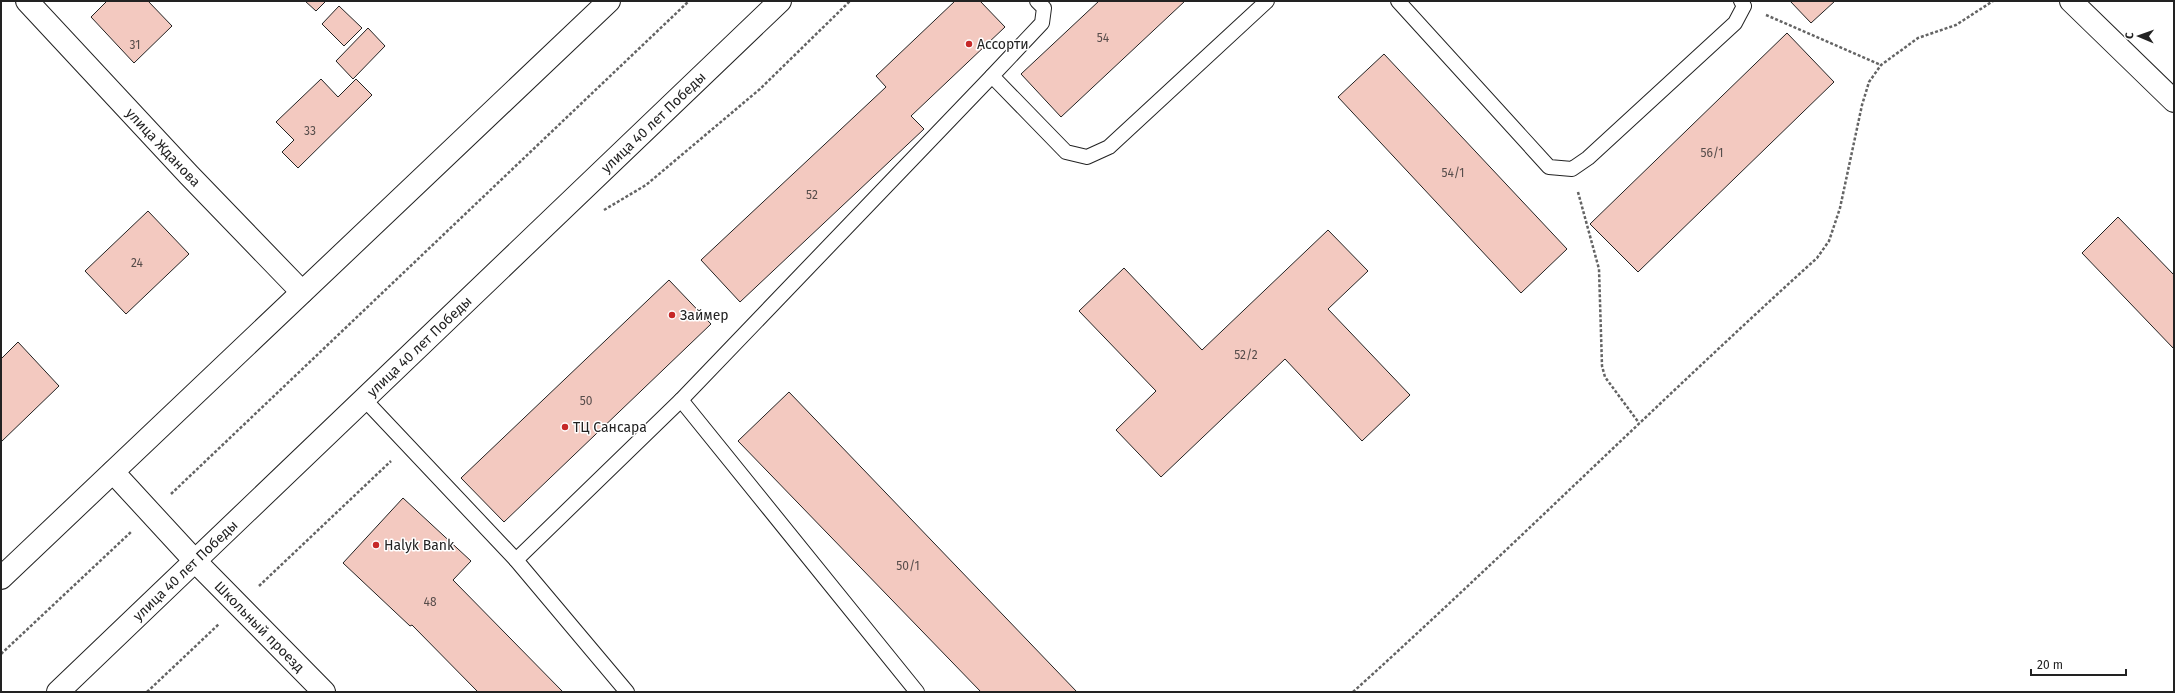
<svg xmlns="http://www.w3.org/2000/svg" width="2175" height="693" viewBox="0 0 2175 693" font-family="'Fira Sans',sans-serif">
<style>
.building{fill:#f3c9c0;stroke:#222}
.lines{fill:none;stroke-linecap:round;stroke-linejoin:round}
.lane-casing{stroke:#222;stroke-width:16}
.street-casing{stroke:#222;stroke-width:24}
.path{stroke:#646464;stroke-width:2.5;stroke-dasharray:3 2;stroke-linecap:butt}
.lane{stroke:#fff;stroke-width:14}
.street{stroke:#fff;stroke-width:22}
.poi-dot{fill:#c62828;stroke:#fff;stroke-width:1.5}
.labels{text-anchor:middle;stroke-width:3;stroke-linejoin:round;paint-order:stroke}
.number-label{font-size:12px;fill:#564c4a}
.poi-label{font-size:14px;fill:#222;stroke:#fff;text-anchor:start}
.street-label{font-size:14px;fill:#222;stroke:#fff}
</style>
<rect width="100%" height="100%" fill="#fff"/>
<!-- building -->
<g class="building">
<path d="M107,1H148L172,26L134,63L91,17Z"/>
<path d="M305,1H326L316,11Z"/>
<path d="M955,1H980L1005,27L911,116L924,129L740,302L701,260L886,87L876,76Z"/>
<path d="M1099,1H1185L1061,117L1021,74Z"/>
<path d="M1790,1H1835L1811,23Z"/>
<path d="M339,6L362,28L344,46L322,24Z"/>
<path d="M368,28L385,46L353,79L336,61Z"/>
<path d="M1787,33L1834,82L1638,272L1590,224Z"/>
<path d="M1384,54L1567,249L1521,293L1338,97Z"/>
<path d="M321,79L338,97L356,79L372,95L298,168L282,152L294,140L276,122Z"/>
<path d="M148,211L189,254L126,314L85,271Z"/>
<path d="M2118,217L2174,275V349L2082,253Z"/>
<path d="M1328,230L1368,271L1328,309L1410,395L1362,441L1285,359L1161,477L1116,430L1156,391L1079,311L1124,268L1202,350Z"/>
<path d="M669,280L711,324L504,522L461,478Z"/>
<path d="M18,342L59,386L1,442V359Z"/>
<path d="M789,392L1077,692H981L738,441Z"/>
<path d="M403,498L471,561L453,580L563,692H478L412,625L410,626L343,563Z"/>
</g>
<g class="lines">
<!-- lane casing -->
<g class="lane-casing">
<g id="lane">
<path d="M1037,1L1044,8L1042,23L992,76L1066,152L1087,157L1109,147L1267,1"/>
<path d="M1398,1L1549,167L1572,169L1588,158L1735,23L1744,6L1741,1"/>
<path d="M364,399L516,560"/>
<path d="M681,400L917,692"/>
<path d="M627,692L516,560L681,400L992,76"/>
</g>
</g>
<!-- street casing -->
<g class="street-casing">
<g id="street">
<path id="s1" d="M27,1L189,175L302,292"/>
<path d="M2071,1L2174,101"/>
<path id="s2" d="M113,472L195,561L324,692"/>
<path d="M1,578L609,1"/>
<path id="s3" d="M58,692L780,1"/>
</g>
</g>
<!-- path -->
<g class="path">
<path d="M1766,15L1881,65"/>
<path d="M1578,192L1599,269L1602,366L1605,377L1639,423"/>
<path d="M604,210L646,185L760,89L850,1"/>
<path d="M171,494L689,1"/>
<path d="M259,586L391,461"/>
<path d="M1,654L131,532"/>
<path d="M147,692L219,624"/>
<path d="M1353,692C1510,550 1660,400 1817,258L1829,241L1840,208L1862,105L1869,82L1881,65L1918,38L1956,25L1993,1"/>
</g>
<!-- lane -->
<use href="#lane" class="lane"/>
<!-- street -->
<use href="#street" class="street"/>
</g>
<!-- markers -->
<g class="poi-dot">
<circle cx="969" cy="44" r="4"/>
<circle cx="672" cy="315" r="4"/>
<circle cx="565" cy="427" r="4"/>
<circle cx="376" cy="545" r="4"/>
</g>
<g class="labels">
<!-- number labels -->
<g class="number-label">
<text x="1103" y="42">54</text>
<text x="135" y="49">31</text>
<text x="310" y="135">33</text>
<text x="1712" y="157">56/1</text>
<text x="1453" y="177">54/1</text>
<text x="812" y="199">52</text>
<text x="137" y="267">24</text>
<text x="1246" y="359">52/2</text>
<text x="586" y="405">50</text>
<text x="908" y="570">50/1</text>
<text x="430" y="606">48</text>
</g>
<!-- poi labels -->
<g class="poi-label">
<text x="977" y="49">Ассорти</text>
<text x="680" y="320">Займер</text>
<text x="573" y="432">ТЦ Сансара</text>
<text x="384" y="550">Halyk Bank</text>
</g>
<!-- street labels -->
<g class="street-label">
<text dy="5" stroke="none"><textPath href="#s3" startOffset="824">улица 40 лет Победы</textPath></text>
<text dy="5" stroke="none"><textPath href="#s1" startOffset="200">улица Жданова</textPath></text>
<text dy="5" stroke="none"><textPath href="#s3" startOffset="500">улица 40 лет Победы</textPath></text>
<text dy="5" stroke="none"><textPath href="#s3" startOffset="176">улица 40 лет Победы</textPath></text>
<text dy="5" stroke="none"><textPath href="#s2" startOffset="213">Школьный проезд</textPath></text>
</g>
</g>
<!-- border -->
<rect width="2175" height="693" fill="none" stroke="#222222" stroke-width="4"/>
<!-- north arrow -->
<g transform="translate(2139 36) rotate(272)" stroke="#ffffff" stroke-width="3" paint-order="stroke">
<path d="M0-3L7 15L0 10L-7 15Z" fill="#222222"/>
<text y="-6" font-size="11" font-weight="bold" text-anchor="middle" fill="#222222">С</text>
</g>
<!-- scale -->
<path d="M2031 669v6h95v-6" fill="none" stroke="#222222" stroke-width="2"/>
<text x="2037" y="669" font-size="12" fill="#222222" stroke="#ffffff" stroke-width="3" paint-order="stroke">20 m</text>
</svg>
